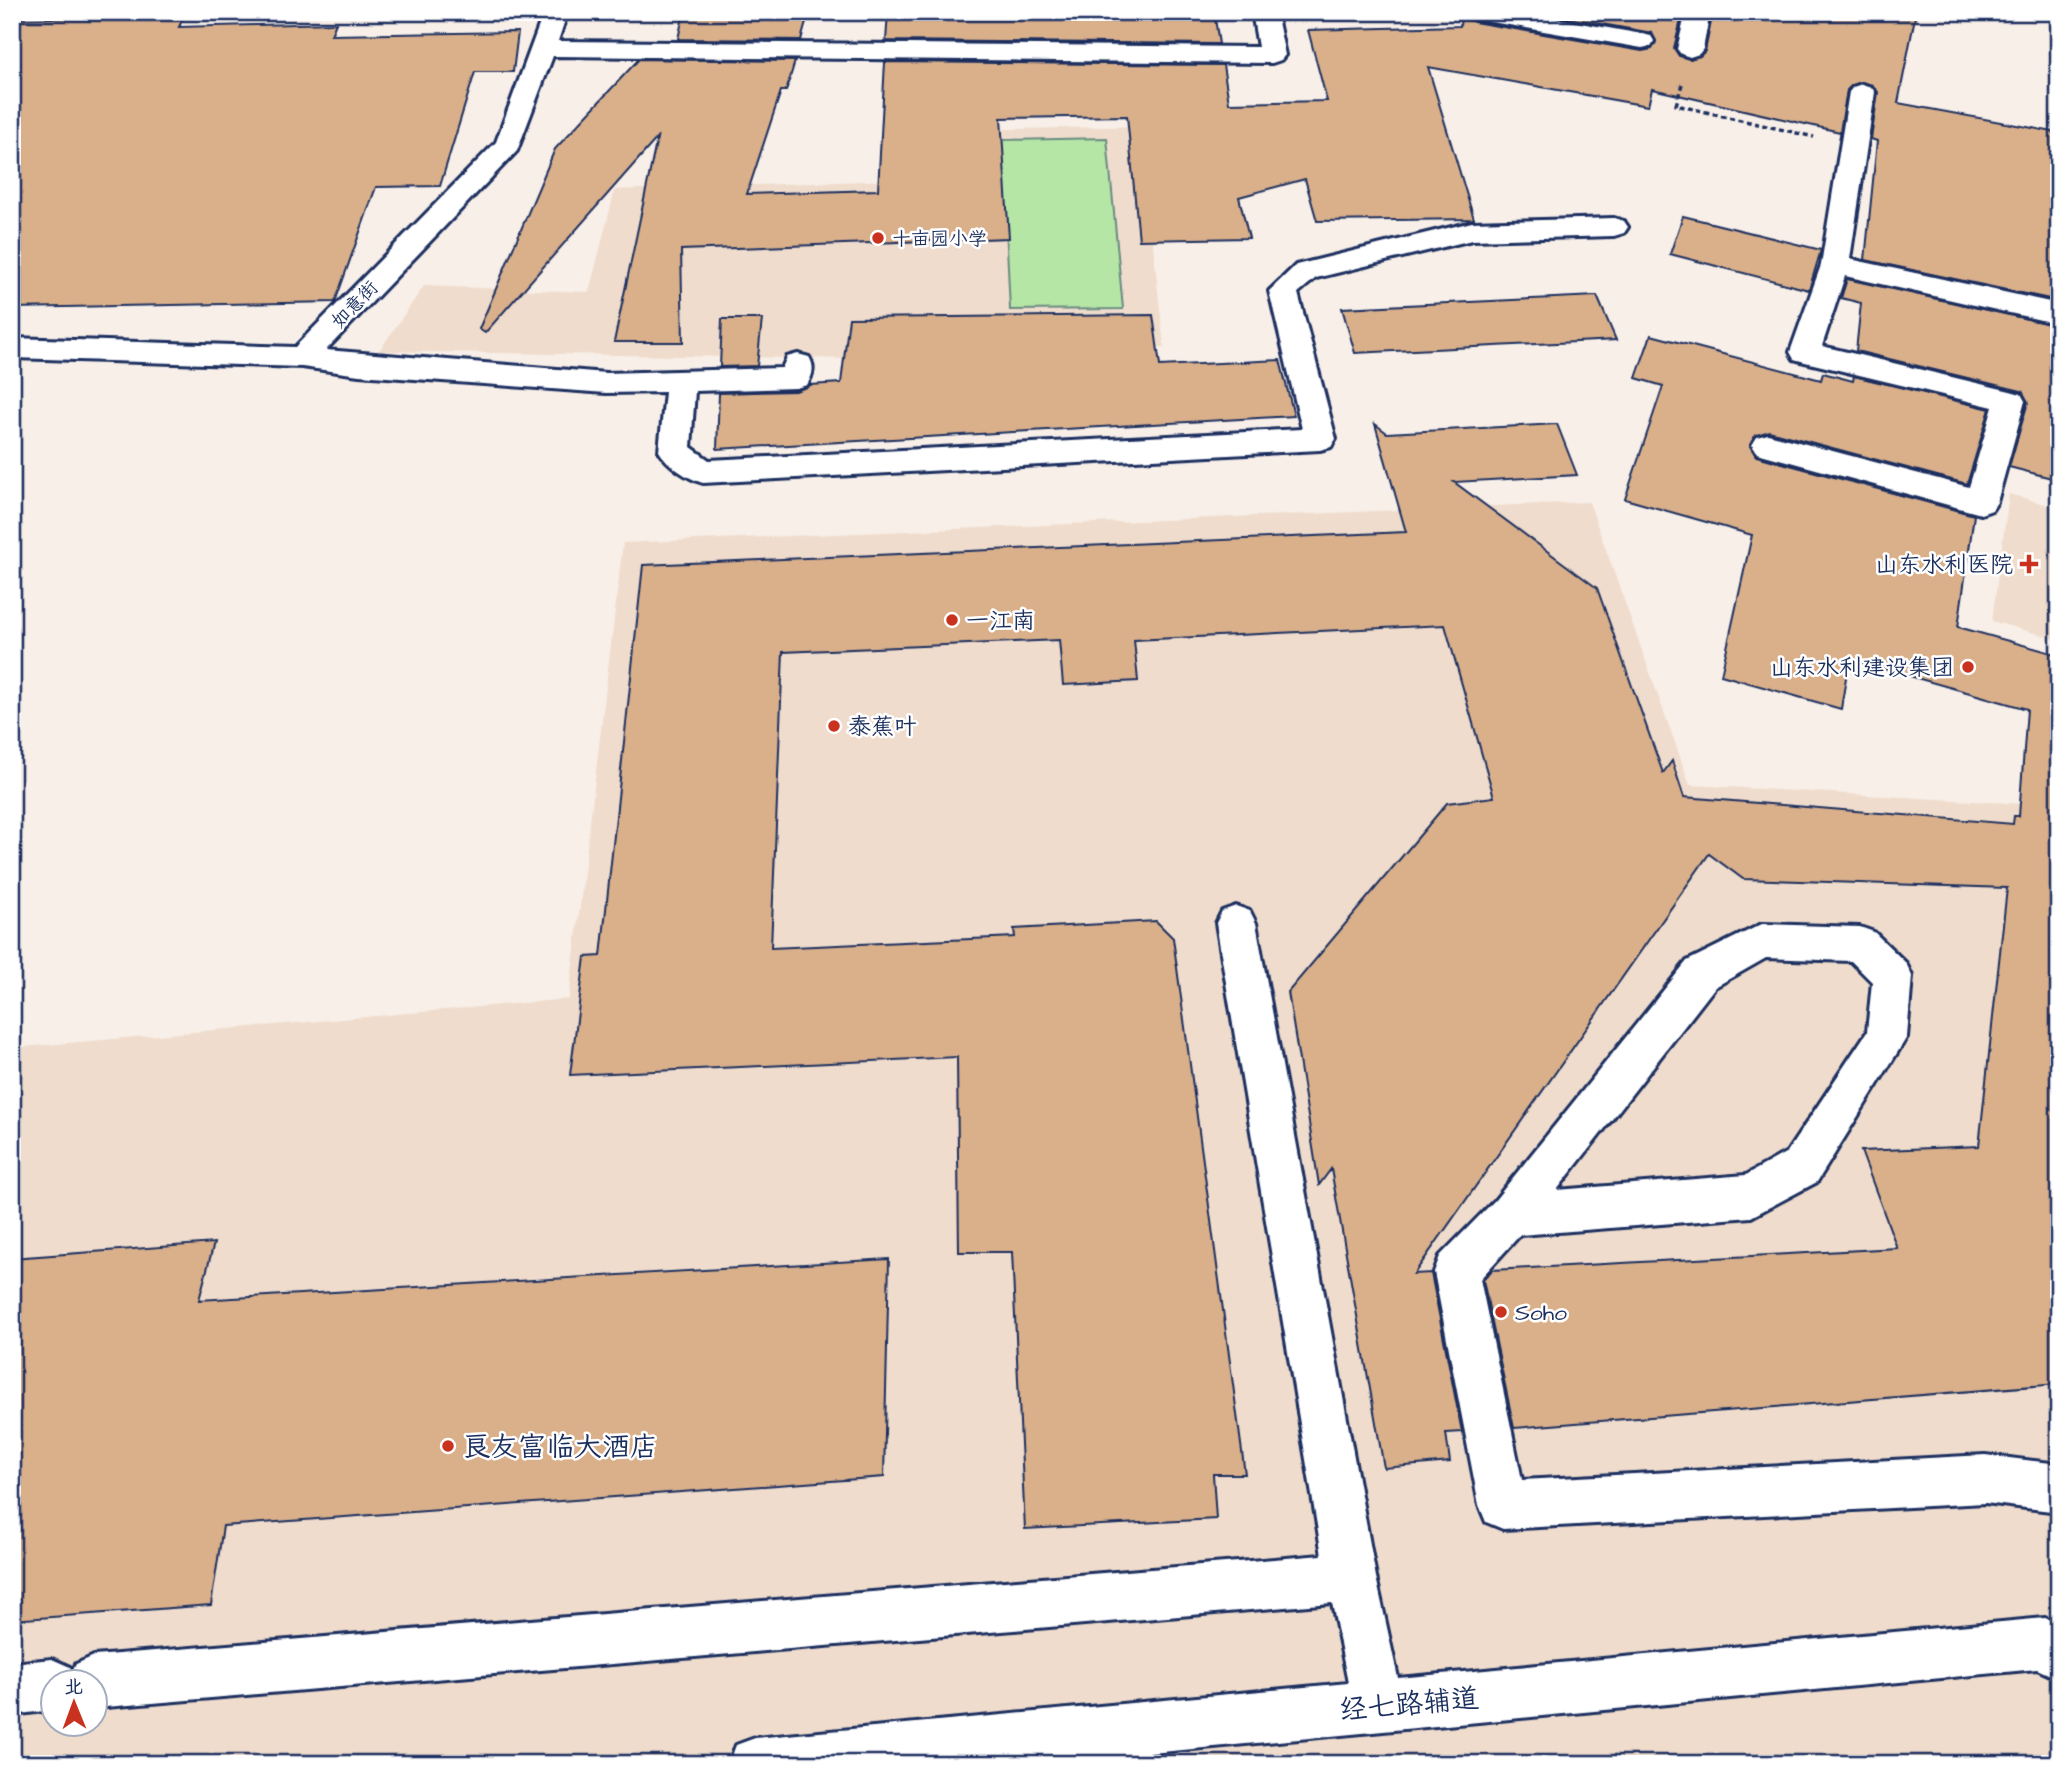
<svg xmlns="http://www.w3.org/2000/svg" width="2071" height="1776" viewBox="0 0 2071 1776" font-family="'Architects Daughter','LXGW WenKai TC',sans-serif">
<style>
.built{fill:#efdccc;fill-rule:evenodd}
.green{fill:#b6e6a6;stroke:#688a82;stroke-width:2}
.building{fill:#dab08b;stroke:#1b2f5e;stroke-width:2}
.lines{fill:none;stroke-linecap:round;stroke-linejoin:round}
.minor-casing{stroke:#1b2f5e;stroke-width:6}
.path{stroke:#1b2f5e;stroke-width:3.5;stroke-dasharray:5 3.5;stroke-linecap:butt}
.minor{fill:#fff;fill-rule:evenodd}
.poi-dot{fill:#c8321e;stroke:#fff;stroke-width:2.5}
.labels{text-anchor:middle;stroke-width:5;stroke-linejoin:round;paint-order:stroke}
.far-poi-label{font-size:19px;fill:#1b2f5e;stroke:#fff;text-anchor:start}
.far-street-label{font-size:19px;fill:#1b2f5e;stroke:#fff}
.poi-label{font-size:23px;fill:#1b2f5e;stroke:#fff;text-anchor:start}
.near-poi-label{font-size:28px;fill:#1b2f5e;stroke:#fff;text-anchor:start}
.near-street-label{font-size:28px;fill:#1b2f5e;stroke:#fff}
</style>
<rect width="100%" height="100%" fill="#f8efe8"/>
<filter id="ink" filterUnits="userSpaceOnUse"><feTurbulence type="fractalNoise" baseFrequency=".0143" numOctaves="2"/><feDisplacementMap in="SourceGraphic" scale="14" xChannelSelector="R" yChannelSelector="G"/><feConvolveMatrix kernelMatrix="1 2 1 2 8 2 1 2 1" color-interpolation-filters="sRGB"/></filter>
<g filter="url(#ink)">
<!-- built -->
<g class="built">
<path d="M1227,124L1147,188L1164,347L859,359L379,351L424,286L589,292L615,190L978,177V130Z"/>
<path d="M2009,494L2059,508V640L1992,621Z"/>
<path d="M1589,502L1690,785L2059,806V1764H12V1048L569,999L623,543ZM52,1682H94V1724H52Z"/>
</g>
<!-- green -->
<path class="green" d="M1107,138L1123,309L1010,310L1002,140Z"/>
<!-- building -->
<g class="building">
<path d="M684,12H809L801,40L678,39Z"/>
<path d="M888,12H1214L1219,44L886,41Z"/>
<path d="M1534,12H1683L1674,48L1679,56L1689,59L1700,56L1705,51L1713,12H1916L1898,103L2059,133V301L1865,260L1877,141L1871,139L1878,92L1872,85L1861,82L1852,85L1847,90L1840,132L1652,89L1648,106L1428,67L1474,219L1317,221L1305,179L1239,197L1249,238L1139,240L1127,116L1001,118L1009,238L681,250L683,342H614L657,138L485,333L479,329L555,149L639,59L795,61L786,91H781L747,194L878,190L885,62L1223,65L1229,103L1327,101L1308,30L1460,26L1461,16L1474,22L1642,51L1652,49L1656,42L1652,33Z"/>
<path d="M184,16L179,27L336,23L331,35L518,32L513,72H475L440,186L376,187L335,302L12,308V19Z"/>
<path d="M1683,216L1821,250L1809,290L1670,254Z"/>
<path d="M1847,279L2059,326V480L2009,467L2028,402L2022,391L1856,351L1861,303L1841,298Z"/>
<path d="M1597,296L1616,340L1355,353L1342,308Z"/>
<path d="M1153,315L1160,366L1280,360L1294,416L717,449L719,393L796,391L810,385L841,383L849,318Z"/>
<path d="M722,319H762L757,366L720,367Z"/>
<path d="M1651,335L1821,380L1823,373L1853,381L1854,376L1990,409L1967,484L1769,431L1755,436L1750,446L1756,456L1974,515L1958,627L2059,655V1384L1514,1428L1483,1280L1492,1270L1897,1248L1861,1151L1979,1146L2007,888L1743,879L1709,854L1414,1274L1431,1273L1462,1432L1446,1433L1450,1462L1384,1468L1331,1169L1319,1185L1288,992L1447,803L1494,797L1445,625L1134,640L1138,681L1063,685L1059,640L783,652L771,948L1015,937L1014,929L1156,921L1173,938L1245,1474H1213L1216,1519L1025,1529L1012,1252H959L957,1057L570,1075L585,957L601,956L643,565L1406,532L1375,424L1387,433L1557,424L1577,475L1454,482L1597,588L1663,773L1672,761L1684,797L2013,824L2014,816H2019L2027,709L1849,659L1841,709L1721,675L1752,535L1625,499L1663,386L1636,378Z"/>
<path d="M214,1243L199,1300L889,1259L884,1477L223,1526L211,1605L12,1620V1258Z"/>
</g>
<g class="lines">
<!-- minor casing -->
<g class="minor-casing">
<g id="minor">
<path d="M536,12H560L565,20L558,41L1258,47L1252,12H1276L1285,55L1281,60L1272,63L553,56L517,151L326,350L606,373L782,368L787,357L798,354L809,357C815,367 813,375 807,385L796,388L695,391L691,447L709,460L1302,429L1269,291L1296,265L1472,222L1614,218L1624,221L1628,227L1624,233L1614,236L1472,240L1316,278L1298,293L1336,439L1331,447L1320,450L703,483C687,478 668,466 659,451L665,392L606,393L359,375L302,367L12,358V338L295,347L496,142L541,20Z"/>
<path d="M1462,12H1518L1642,34L1651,36L1654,41L1651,46L1642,48L1474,19L1465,17Z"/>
<path d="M1686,12H1710L1703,49L1699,54L1690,57L1681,54L1677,49Z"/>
<path d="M1862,84L1871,87L1875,92L1850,259L2059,304V324L1845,276L1822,346L2010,391L2021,394L2025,401L1997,502L1992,510L1981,514L1757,453L1752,445L1757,437L1768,434L1969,487L1993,407L1805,362L1794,359L1790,352L1821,265L1849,92L1853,87Z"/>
<path d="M1236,906L1250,911L1256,923L1376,1577L1398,1678L2045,1618L2059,1623V1679L2037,1669L1035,1764H729L736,1745L755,1738L1348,1683L1332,1603L94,1708V1682H52V1710L12,1715V1663L52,1659L70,1667L72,1672L76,1664L94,1656L1322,1555L1216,923L1222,911Z"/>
<path d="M1762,924L1860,927L1874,932L1906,963L1912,976L1907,1037L1817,1182L1751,1217L1520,1235L1480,1279L1522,1480L1985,1455L2059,1464V1512L1985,1503L1503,1529L1486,1522L1479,1505L1434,1272L1440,1256L1495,1200L1687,961ZM1766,958L1851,961L1872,982L1867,1032L1787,1152L1746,1175L1557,1190L1715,987Z"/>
</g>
</g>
<!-- path -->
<path class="path" d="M1682,84L1676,105L1814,137"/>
<!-- minor -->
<use href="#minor" class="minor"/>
</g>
</g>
<!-- markers -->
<g class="poi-dot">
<circle cx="878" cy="238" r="7"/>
<path d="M2025.5 553.5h7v7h7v7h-7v7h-7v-7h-7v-7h7z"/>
<circle cx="952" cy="620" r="7"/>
<circle cx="1968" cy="667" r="7"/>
<circle cx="834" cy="726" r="7"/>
<circle cx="1501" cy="1312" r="7"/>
<circle cx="448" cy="1446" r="7"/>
</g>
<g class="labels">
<!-- far-poi labels -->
<g class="far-poi-label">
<text x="892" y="245">十亩园小学</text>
</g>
<!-- far-street labels -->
<g class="far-street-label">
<text transform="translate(354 304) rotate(-46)" y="7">如意街</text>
</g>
<!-- poi labels -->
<g class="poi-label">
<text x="2013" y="572" text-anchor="end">山东水利医院</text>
<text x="966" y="628">一江南</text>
<text x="1954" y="675" text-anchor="end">山东水利建设集团</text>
<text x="848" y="734">泰蕉叶</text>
<text x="1515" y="1320">Soho</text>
</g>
<!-- near-poi labels -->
<g class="near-poi-label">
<text x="462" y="1456">良友富临大酒店</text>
</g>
<!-- near-street labels -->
<g class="near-street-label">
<text transform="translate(1409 1703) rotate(-5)" y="10">经七路辅道</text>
</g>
</g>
<!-- margin -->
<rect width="2071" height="1776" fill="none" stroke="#fff" stroke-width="42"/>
<rect x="21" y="21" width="2029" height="1734" fill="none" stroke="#1b2f5e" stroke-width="2.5" filter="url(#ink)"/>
<!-- north arrow -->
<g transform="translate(74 1703) rotate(359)"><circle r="33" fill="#ffffff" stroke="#a4acbf" stroke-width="2"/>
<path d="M0-5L12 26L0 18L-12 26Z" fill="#c8321e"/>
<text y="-10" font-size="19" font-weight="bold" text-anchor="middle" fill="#1b2f5e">北</text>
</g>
</svg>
